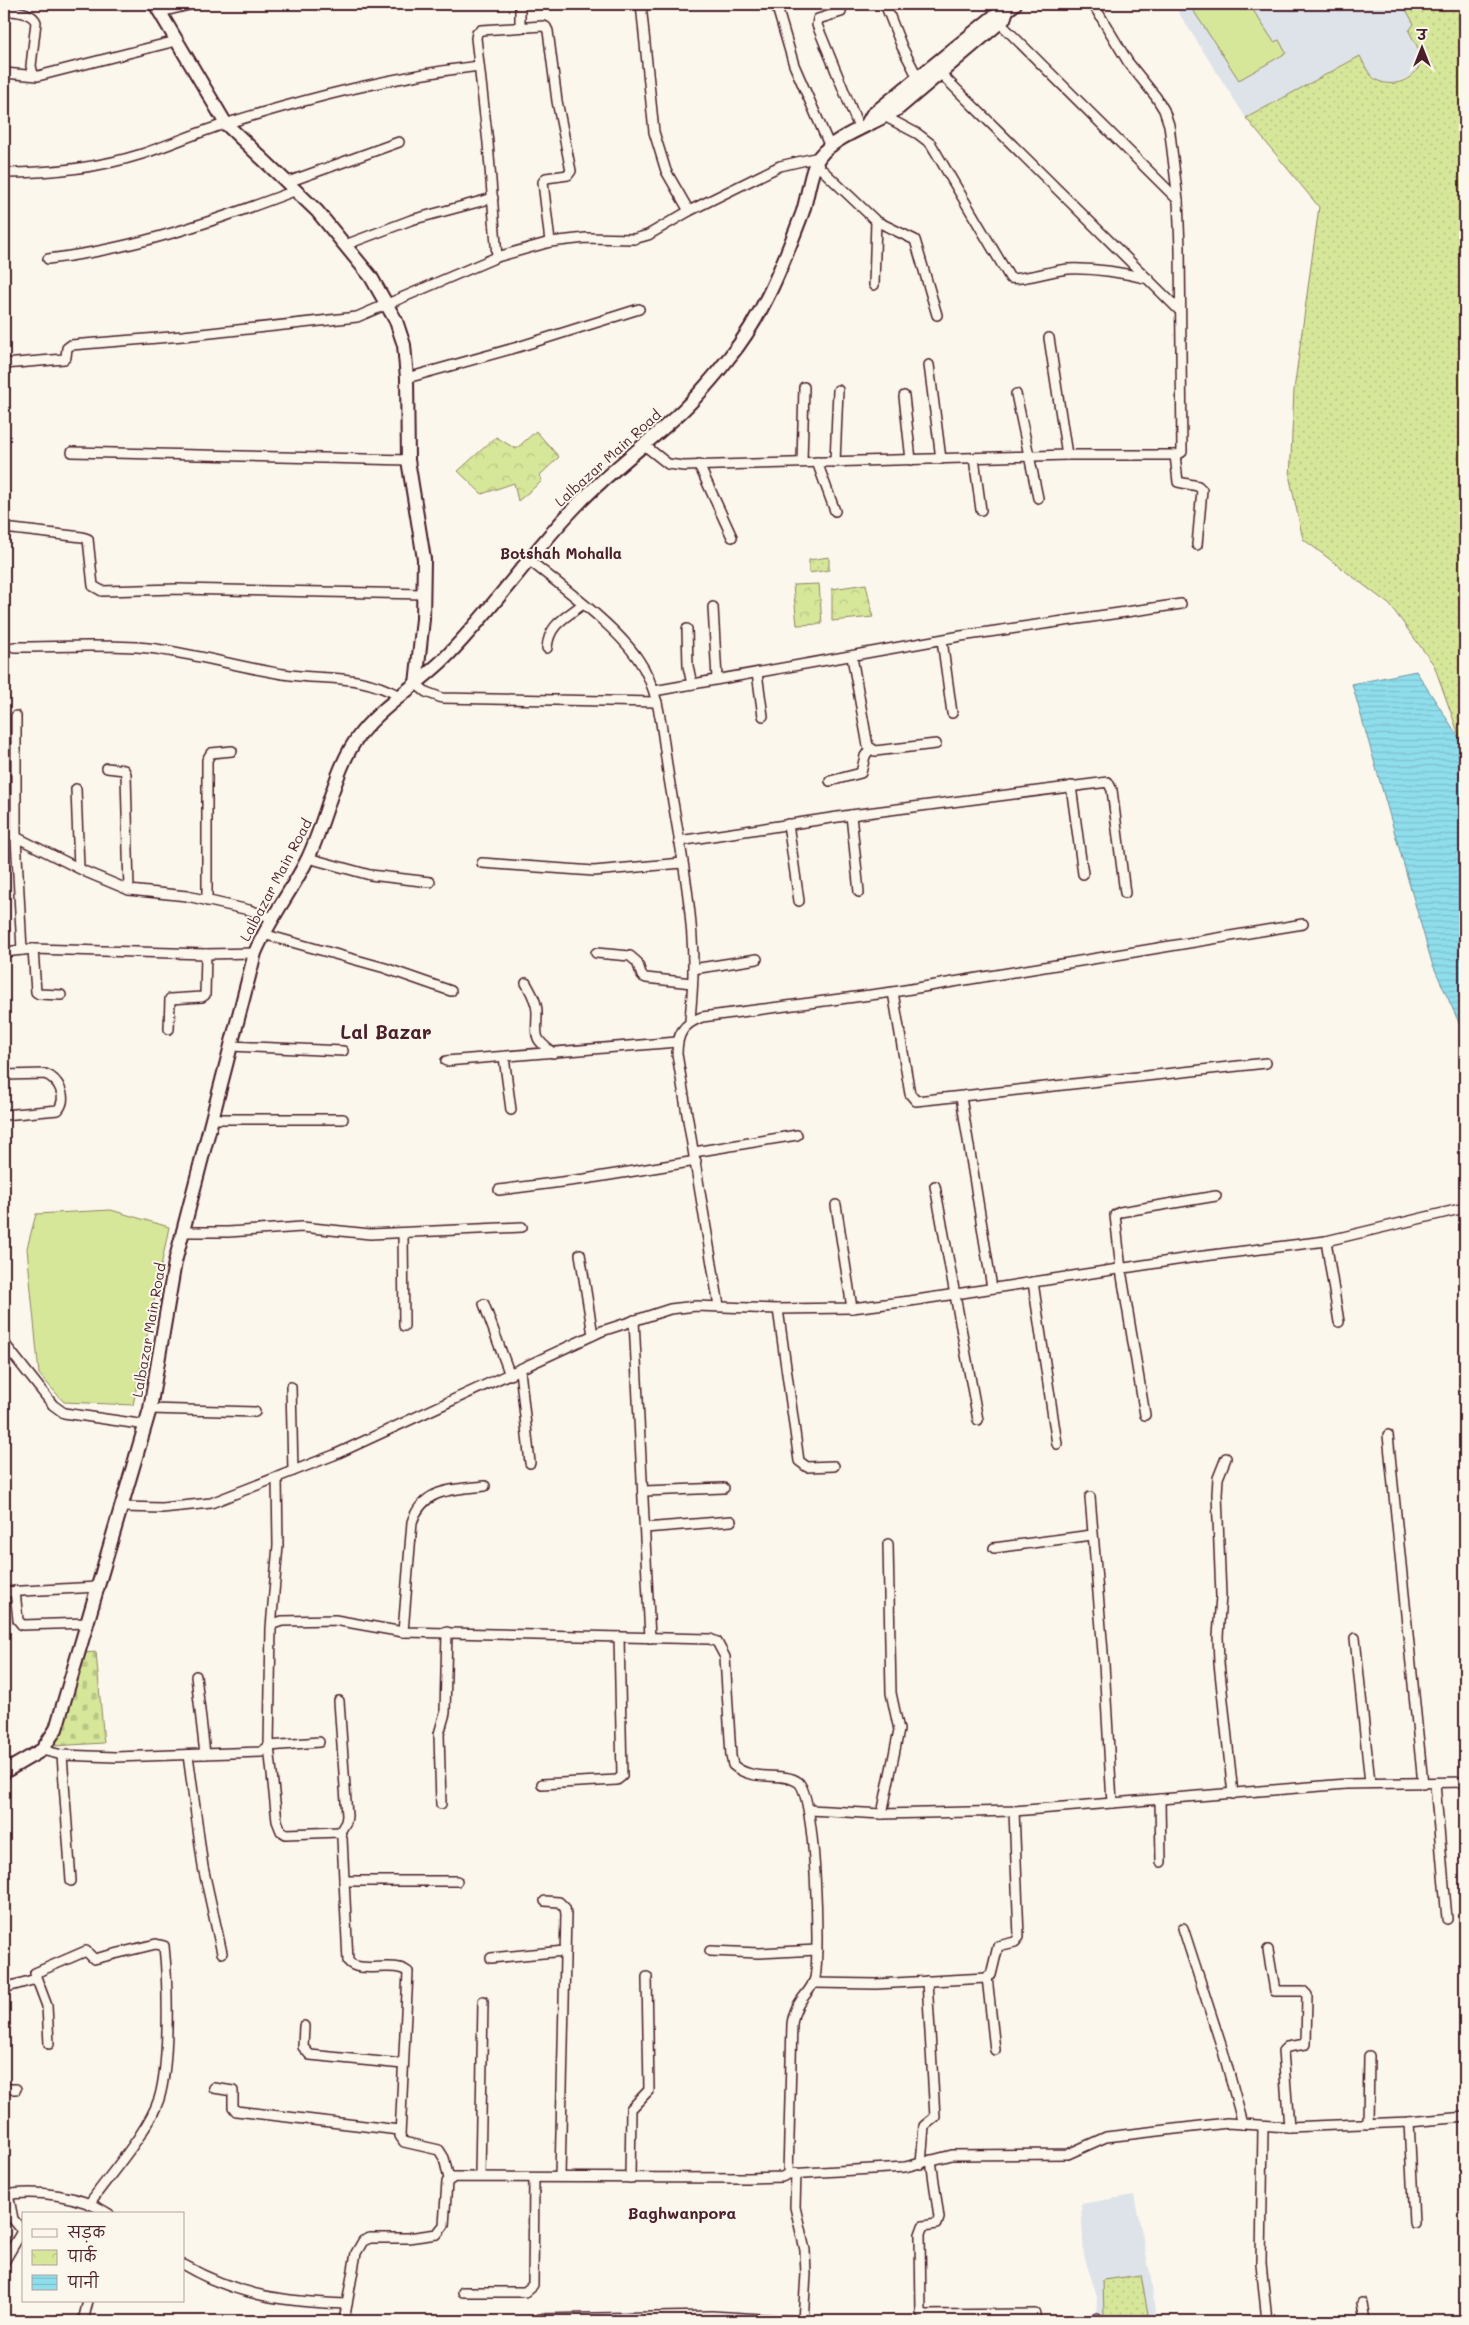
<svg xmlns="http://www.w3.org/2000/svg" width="1469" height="2325" viewBox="0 0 1469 2325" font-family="Mali,'Playpen Sans Deva',sans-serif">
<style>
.built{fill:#dee3e9}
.grass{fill:url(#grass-dots);stroke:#908362}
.cemetery{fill:url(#cemetery-stones);stroke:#908362}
.park{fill:url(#park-crowns);stroke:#908362}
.pitch{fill:#d6e79a;stroke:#908362}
.water{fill:url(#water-rules);stroke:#73929f}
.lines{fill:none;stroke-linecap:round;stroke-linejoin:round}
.street-casing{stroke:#4a1f2b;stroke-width:12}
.secondary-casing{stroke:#4a1f2b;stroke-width:16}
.street{stroke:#fbf7ec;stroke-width:9}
.secondary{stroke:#fbf7ec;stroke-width:12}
.labels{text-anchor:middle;stroke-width:4;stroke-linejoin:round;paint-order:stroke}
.street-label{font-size:14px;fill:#4a1f2b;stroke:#fbf7ec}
.neighbourhood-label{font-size:15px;font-weight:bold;fill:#4a1f2b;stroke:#fbf7ec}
.quarter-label{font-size:16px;font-weight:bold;fill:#4a1f2b;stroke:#fbf7ec}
.district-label{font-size:19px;font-weight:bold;fill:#4a1f2b;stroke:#fbf7ec}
</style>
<defs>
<pattern id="grass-dots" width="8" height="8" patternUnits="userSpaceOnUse" patternTransform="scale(1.25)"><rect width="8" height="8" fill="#d6e79a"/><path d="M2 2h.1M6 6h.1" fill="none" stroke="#b9c685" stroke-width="1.8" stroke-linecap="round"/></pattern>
<pattern id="cemetery-stones" width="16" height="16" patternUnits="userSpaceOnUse" patternTransform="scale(1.25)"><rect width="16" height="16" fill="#d6e79a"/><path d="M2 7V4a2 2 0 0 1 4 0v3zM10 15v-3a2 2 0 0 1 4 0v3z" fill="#b9c685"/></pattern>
<pattern id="park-crowns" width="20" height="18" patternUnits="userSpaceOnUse" patternTransform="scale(1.25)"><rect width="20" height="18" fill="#d6e79a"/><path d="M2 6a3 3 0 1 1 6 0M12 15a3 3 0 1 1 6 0" fill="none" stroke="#b9c685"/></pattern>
<pattern id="water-rules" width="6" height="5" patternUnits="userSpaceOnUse" patternTransform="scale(1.25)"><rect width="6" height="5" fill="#8fdeec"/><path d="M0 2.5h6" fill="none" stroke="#7dbecb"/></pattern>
</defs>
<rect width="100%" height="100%" fill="#fbf7ec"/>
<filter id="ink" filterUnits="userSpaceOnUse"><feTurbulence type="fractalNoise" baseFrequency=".02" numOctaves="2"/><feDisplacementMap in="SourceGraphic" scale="10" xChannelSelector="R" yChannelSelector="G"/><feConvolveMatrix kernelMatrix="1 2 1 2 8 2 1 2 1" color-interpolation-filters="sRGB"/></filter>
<g filter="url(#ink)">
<!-- built -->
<g class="built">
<path d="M1173,4H1403L1415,25V44L1421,55L1420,67L1413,75L1393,84L1380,82L1367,71L1359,56L1246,118Z"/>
<path d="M1134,2195L1151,2278L1156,2321H1096L1097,2296L1084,2256L1081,2204Z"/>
</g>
<!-- grass -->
<g class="grass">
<path d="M1403,4H1465V752L1434,665L1390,605L1303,539L1290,479L1294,390L1319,207L1246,118L1360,56C1365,66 1370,79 1381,82C1398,88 1423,75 1420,56C1420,49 1412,38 1409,31L1414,24Z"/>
<path d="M829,557V570L809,573V560Z"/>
<path d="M1141,2275L1148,2314L1139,2318H1104L1103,2280Z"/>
</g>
<!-- cemetery -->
<path class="cemetery" d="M96,1652L104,1743L53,1746L83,1653Z"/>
<!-- park -->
<g class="park">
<path d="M536,431L559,457L540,475L542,481L518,501L514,483L482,494L458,471L496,437L516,449Z"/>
<path d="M819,584L822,624L797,625L793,585Z"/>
<path d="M866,584L873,617L832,621V589Z"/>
</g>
<!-- pitch -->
<g class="pitch">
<path d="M1189,4H1249L1274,42L1279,40L1286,53L1239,80Z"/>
<path d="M111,1210L169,1227L133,1405L64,1402L39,1374L27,1248L36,1214Z"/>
</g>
<!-- water -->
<path class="water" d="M1416,671L1458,736L1465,752V1036L1432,963L1352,684Z"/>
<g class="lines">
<!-- street casing -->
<g class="street-casing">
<g id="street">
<path d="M520,4V27"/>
<path d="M641,4L654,132L666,171L689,211"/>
<path d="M776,4L794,65L830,147"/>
<path d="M841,4V12L818,19L817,25L860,130"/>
<path d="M885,4L902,47L918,78"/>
<path d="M4,10C15,12 31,11 36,22L31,66L33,74"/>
<path d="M161,12L193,4"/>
<path d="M997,20L1178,200"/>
<path d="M937,70L1180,311"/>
<path d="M4,73L38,76L176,41"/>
<path d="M886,117L918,134L931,144L1010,278C1019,281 1054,270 1068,269C1094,268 1124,273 1149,279"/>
<path d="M816,164L876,221L915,240L937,315"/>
<path d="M4,173C50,173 98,168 142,154C172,144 201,131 231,122C313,97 394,76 479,66"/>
<path d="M288,182L399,142"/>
<path d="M345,245L411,220L493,198"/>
<path d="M497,257L488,143L476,38L477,33L481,30L543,26L546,27L548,31L557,101L571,171L568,175L546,178L543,182L550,242"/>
<path d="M48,259C135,249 215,221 297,190"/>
<path d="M874,285L876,221"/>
<path d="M1049,338L1067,455"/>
<path d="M4,364L64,359L66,357L67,348L71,345L183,336L357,317L497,257L550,242L586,238L634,239L648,235L689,211L780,166L819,157"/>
<path d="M929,365L941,459"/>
<path d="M407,378L518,347L639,309"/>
<path d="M1016,394L1038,498"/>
<path d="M904,396L911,460"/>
<path d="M644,445L668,464L684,466L1067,455H1177L1182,452L1180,248L1178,200L1169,125L1164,110L1156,97L1128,62L1093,4"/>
<path d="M72,452L408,460"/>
<path d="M1175,455L1178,482L1198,486L1202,490L1197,545"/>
<path d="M974,458L981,510"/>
<path d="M802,462L804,387"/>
<path d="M817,462L835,511"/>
<path d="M835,462L838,390"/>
<path d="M699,465L732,537"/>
<path d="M4,528L82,537L88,539L93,586L102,591L177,589L424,594"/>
<path d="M529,560C562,587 615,625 638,659C661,692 662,734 668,772C678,835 694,909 693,972C693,988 691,1005 690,1021"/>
<path d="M713,607L717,679"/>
<path d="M687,629L688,666L692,684"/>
<path d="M942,640L952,713"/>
<path d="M14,647C59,647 104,644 148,648C193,653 238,667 283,674C327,681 359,673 401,697"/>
<path d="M547,648C549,624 565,618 583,604"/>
<path d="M852,657L868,746L875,751L936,744"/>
<path d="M757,673L763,716"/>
<path d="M416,684L426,692L442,698L657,702"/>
<path d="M654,691L961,636L1181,604"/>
<path d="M16,716V837L22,950"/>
<path d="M107,768L124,770L126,774L129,890"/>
<path d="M830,781L861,773L865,756L870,749"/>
<path d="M1071,786L1083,874"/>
<path d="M76,789L79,868"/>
<path d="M851,815L859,892"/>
<path d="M788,824L799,901"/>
<path d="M4,831L86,872L129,890L187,896L249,910L273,918"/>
<path d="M679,841L851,815L1108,782L1112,790L1125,893"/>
<path d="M308,858L370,875L430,882"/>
<path d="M482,863L594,871L682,863"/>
<path d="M207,901V760L211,753L232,751"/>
<path d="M263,934L385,968L451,991"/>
<path d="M33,949L36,992L39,994L61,995"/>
<path d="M4,952L33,949L206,954L255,953"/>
<path d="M596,953L630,956L637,962L642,976L646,978L692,983"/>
<path d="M693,969L757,959"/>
<path d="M526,983C531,992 537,1002 537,1012C537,1037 532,1037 553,1053"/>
<path d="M893,992L910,1094L916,1101L1266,1063"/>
<path d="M169,1029L170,999L202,997L205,995L206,954"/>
<path d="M231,1046L343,1051"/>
<path d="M504,1057L511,1110"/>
<path d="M446,1061L677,1042"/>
<path d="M4,1075L45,1074C59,1079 68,1098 58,1110L4,1115"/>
<path d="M961,1097L992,1288"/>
<path d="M211,1119H343"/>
<path d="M694,1152L797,1135"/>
<path d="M935,1186L978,1420"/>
<path d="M499,1190L585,1179L696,1161"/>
<path d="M836,1205L852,1308"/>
<path d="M184,1232H228L302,1227L370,1234L522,1227"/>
<path d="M403,1233L404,1326"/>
<path d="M1326,1241L1339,1322"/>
<path d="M580,1254L593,1335"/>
<path d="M1033,1282L1057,1444"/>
<path d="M484,1304L510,1375"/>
<path d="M719,1306L677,1054C677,1034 683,1024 702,1017L893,992L1303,924"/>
<path d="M778,1309L799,1461L807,1467L834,1466"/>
<path d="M634,1320L650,1638"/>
<path d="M4,1343L53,1405L64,1413L146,1425"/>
<path d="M520,1370L530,1463"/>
<path d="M291,1387L293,1471"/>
<path d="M150,1409L255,1412"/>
<path d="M1145,1415L1121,1270L1115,1215L1120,1212L1216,1196"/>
<path d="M1388,1435L1423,1784"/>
<path d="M1226,1458L1218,1478L1217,1494L1221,1596L1218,1636L1219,1663L1233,1794"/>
<path d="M277,1478L278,1545L271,1628L269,1746L277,1821L281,1831L286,1834L340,1832L342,1838L348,1961C359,1975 394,1960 408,1972L400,2136L404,2142L439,2150L444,2158L449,2179"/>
<path d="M644,1491L724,1488"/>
<path d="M1090,1497L1104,1664L1112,1803"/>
<path d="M122,1507L162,1508L211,1503L334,1455L602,1331L670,1309L696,1306L778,1309L852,1308L910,1301L1196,1257L1326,1241L1460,1209"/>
<path d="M645,1528L731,1521"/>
<path d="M994,1548L1092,1535"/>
<path d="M15,1591L18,1620L22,1625L88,1623"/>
<path d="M4,1592L98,1587"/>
<path d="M273,1624L282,1621L335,1620L403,1632L710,1639L717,1642L725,1657L731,1756L733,1765C753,1783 782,1771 798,1782C816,1795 820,1952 815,1978C811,1994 795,1999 792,2024L788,2174L782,2177L749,2178L454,2177L447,2182L444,2225L437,2234L408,2238H370L363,2241L356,2253L344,2321"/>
<path d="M403,1632L412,1522C424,1487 453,1490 485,1486"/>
<path d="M1355,1638L1370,1783"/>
<path d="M196,1676L205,1754"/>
<path d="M339,1701L347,1816L346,1822L340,1832"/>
<path d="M42,1750L62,1755L115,1757L261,1752L269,1746L319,1742"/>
<path d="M62,1755L71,1881"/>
<path d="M188,1755L203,1867L222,1953"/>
<path d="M542,1784L617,1780L622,1776L619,1637"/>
<path d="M1435,1784L1447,1919"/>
<path d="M1160,1799L1161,1862"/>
<path d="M441,1804L439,1734L445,1713L447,1632"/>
<path d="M810,1810L882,1814L1014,1811L1346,1784L1465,1782"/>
<path d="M882,1814L899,1730L891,1693L888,1544"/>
<path d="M344,1881H457"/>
<path d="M545,1901L559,1902L565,1908L566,1914L560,2177"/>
<path d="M1183,1928L1223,2051L1243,2124"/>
<path d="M1268,1950L1275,1991H1303L1307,1995L1306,2044L1287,2047L1283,2051L1289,2127"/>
<path d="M710,1951L759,1953L817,1950"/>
<path d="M491,1958L564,1951"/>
<path d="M36,1977L47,2006L49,2044"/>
<path d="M987,1977L995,2050"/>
<path d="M813,1983L876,1984L986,1978L991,1975L998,1946L1015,1942L1019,1937L1014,1811"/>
<path d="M4,1988L36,1979L35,1973L86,1951L94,1959L156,1944L164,1946C168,1984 170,2063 159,2099C148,2132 110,2174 89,2204"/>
<path d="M304,2026L303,2047L310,2055L403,2064"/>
<path d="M214,2088L233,2091V2107L236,2111L399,2130"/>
<path d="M4,2089H16"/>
<path d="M1409,2122L1414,2223"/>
<path d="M1368,2124L1369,2056"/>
<path d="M1263,2127L1261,2263L1267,2321"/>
<path d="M931,2160L939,2218L937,2224L923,2226L920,2234L921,2313L926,2315L1035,2314"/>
<path d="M921,2164L924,2126L935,2117L927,1981"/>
<path d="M796,2173L795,2207L805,2250L806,2274L803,2321"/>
<path d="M788,2174L905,2167L952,2155L1068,2154L1106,2137L1227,2123L1289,2127L1409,2122L1465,2117"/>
<path d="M480,2176L483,2001"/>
<path d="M630,2178L631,2109L649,2090L647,1977"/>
<path d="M4,2195C37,2190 81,2195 109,2214"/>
<path d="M4,2262L21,2233V2229L13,2219L8,2194"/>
<path d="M184,2265C237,2296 286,2302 347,2304"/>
<path d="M463,2292H525L533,2285L534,2178"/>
<path d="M1362,2303L1365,2321"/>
<path d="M1097,2318V2321"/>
<path d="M540,2319L712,2316L795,2321"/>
<path d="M83,2321L88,2301"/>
</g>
</g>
<!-- secondary casing -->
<g class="secondary-casing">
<g id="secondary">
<path d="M155,4L226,124L317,211L371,277L396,321L404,345L407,378L408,460L424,559L423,619L416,684"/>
<path d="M867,124L872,115L993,17L1007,10L1015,4"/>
<path d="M4,1772L42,1750L56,1729L150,1409L175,1262L255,953C269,919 292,891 308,858C326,821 336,763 361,733C384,705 417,685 443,660C492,611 530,553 579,503C607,474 639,450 669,423C691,404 710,382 728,359C763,317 783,264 802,214C808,198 810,169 820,156C835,136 877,123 899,108L1004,19L1007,10"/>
</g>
</g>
<!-- street -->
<use href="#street" class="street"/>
<!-- secondary -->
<use href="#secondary" class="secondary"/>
</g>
</g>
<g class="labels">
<!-- street labels -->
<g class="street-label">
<text transform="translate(608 458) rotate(-42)" y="5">Lalbazar Main Road</text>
<text transform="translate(276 880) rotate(-62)" y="5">Lalbazar Main Road</text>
<text transform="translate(149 1330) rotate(-80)" y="5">Lalbazar Main Road</text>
</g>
<!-- neighbourhood labels -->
<g class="neighbourhood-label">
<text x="561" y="559">Botshah Mohalla</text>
</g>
<!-- quarter labels -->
<g class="quarter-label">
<text x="682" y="2219">Baghwanpora</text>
</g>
<!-- district labels -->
<g class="district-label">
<text x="386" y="1039">Lal Bazar</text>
</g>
</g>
<!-- margin -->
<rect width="1469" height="2325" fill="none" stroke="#fbf7ec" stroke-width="20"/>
<rect x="10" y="10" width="1449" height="2305" fill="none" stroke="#4a1f2b" stroke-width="2" filter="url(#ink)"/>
<!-- legend -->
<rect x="22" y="2212" width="162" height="90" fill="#fbf7ec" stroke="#b4a19f"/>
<rect x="32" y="2229" width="25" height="8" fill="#fbf7ec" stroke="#b4a19f"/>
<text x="68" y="2238" font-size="15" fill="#4a1f2b">सड़क</text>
<rect x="32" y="2250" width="25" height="15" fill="url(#park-crowns)" stroke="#b4a19f"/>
<text x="68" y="2262" font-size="15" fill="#4a1f2b">पार्क</text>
<rect x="32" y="2275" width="25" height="15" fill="url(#water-rules)" stroke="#b4a19f"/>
<text x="68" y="2288" font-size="15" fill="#4a1f2b">पानी</text>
<!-- north arrow -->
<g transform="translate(1422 48)" stroke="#fbf7ec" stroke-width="4" paint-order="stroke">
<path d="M0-4L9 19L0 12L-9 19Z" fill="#4a1f2b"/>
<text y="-8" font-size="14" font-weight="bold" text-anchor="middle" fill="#4a1f2b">उ</text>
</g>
</svg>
